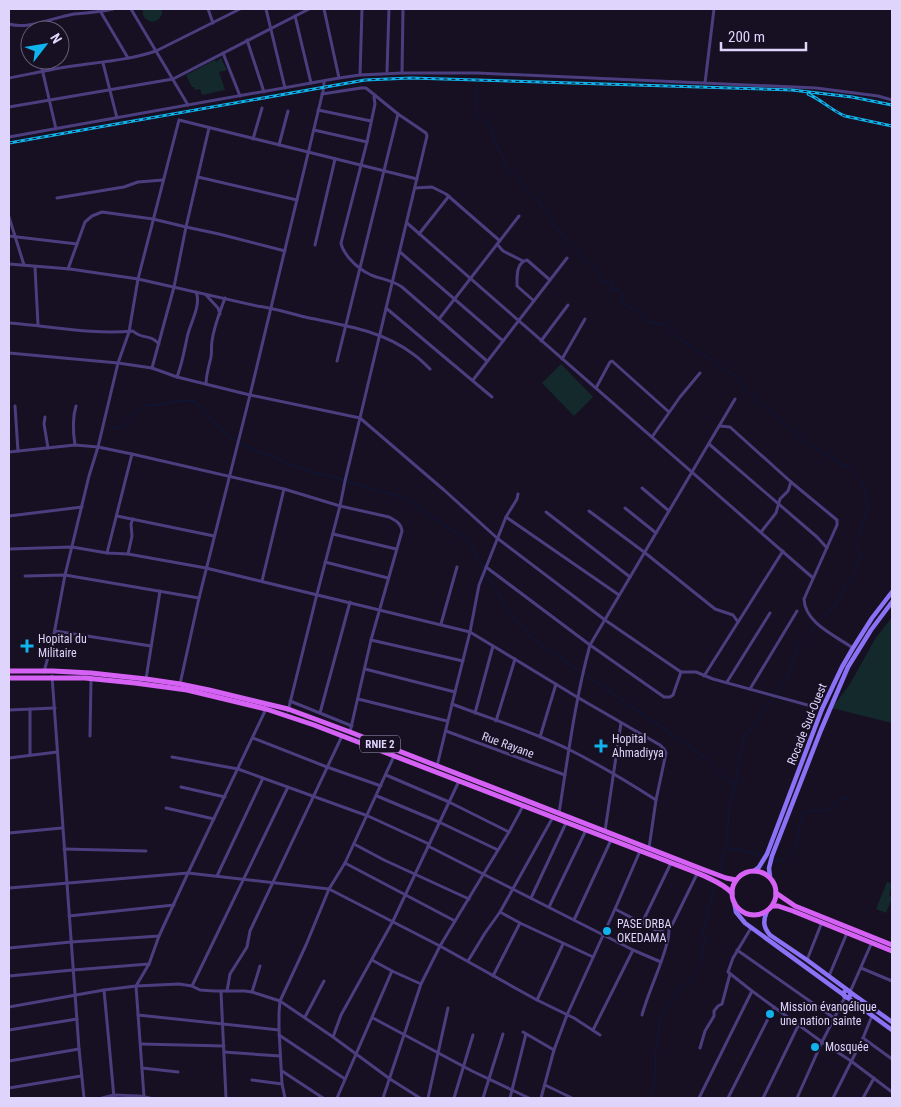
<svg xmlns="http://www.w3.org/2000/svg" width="901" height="1107" viewBox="0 0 901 1107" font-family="'Roboto Condensed',sans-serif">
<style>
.green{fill:#13292c}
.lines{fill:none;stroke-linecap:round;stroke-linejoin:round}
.stream{stroke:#0d173e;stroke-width:1}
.street{stroke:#4a3e7e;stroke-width:3}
.secondary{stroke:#8a71f5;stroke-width:4.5}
.primary{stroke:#d562f4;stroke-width:5}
.rail-casing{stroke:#10b3ec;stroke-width:3}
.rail{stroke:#161022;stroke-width:1;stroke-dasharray:4;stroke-linecap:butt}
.poi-dot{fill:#10b3ec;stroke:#161022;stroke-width:2}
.labels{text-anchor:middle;stroke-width:4;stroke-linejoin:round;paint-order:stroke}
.shield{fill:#161022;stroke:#a399bb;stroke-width:1}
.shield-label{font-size:11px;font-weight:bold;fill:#dfd4fc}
.poi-label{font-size:12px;fill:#dfd4fc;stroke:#161022;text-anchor:start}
.street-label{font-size:12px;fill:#dfd4fc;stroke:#161022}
</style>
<rect width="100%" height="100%" fill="#161022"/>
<!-- green -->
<g class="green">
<path d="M143,9H162V14C158,24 148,24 143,15Z"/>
<path d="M221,58L227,70L219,72L225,90L202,95L200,89L195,90L194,87H192L186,75L215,60L216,62Z"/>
<path d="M561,364L593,397L574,416L542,383Z"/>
<path d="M892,617V723L832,708L850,684L875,639Z"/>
<path d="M887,882L892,884L889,895L892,897V898L886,913L876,909Z"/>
</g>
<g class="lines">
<!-- stream -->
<g class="stream">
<path d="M477,84C477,94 475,104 475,114L490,125L495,142L506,164L507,169L513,173L525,188L537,199L554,225L574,249L591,265L599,274L602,282L612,284V290H619L624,295L625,297L621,298V302L639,313L646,321L665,325L680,339L734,375L742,387L811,446L848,467L861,480L868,505L857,544L860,555L853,574L843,589L836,605L818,622"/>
<path d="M111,428L120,427L124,425L133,414L146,405H156L186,400L194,401L200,406L217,426L231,438L257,451L311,472L330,476L397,496L407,500L468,541L473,547L484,571L509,610L528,634L543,646L581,672"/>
<path d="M584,674L683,742L707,759L735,787"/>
<path d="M776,694L783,684L789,673L799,645L802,640L816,625"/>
<path d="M727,849L742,850L760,855"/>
<path d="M775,861C781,860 784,858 789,855C804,844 795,822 806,813C813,808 821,813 828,809C832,807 831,806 834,804C838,800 843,798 848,798"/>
<path d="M720,870L722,860L726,849L730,804L735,787L740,754L745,735L758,720L774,698"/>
<path d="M649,1098L655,1082L656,1050L660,1018L675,993L689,981L700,962L705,943L703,936L704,928L714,887"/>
</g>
<!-- street -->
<g class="street">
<path d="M99,9L128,58"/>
<path d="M131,9L188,105"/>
<path d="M208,9L213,23"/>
<path d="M266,9L285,88"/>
<path d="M324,9L339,78"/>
<path d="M295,16L311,83"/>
<path d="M9,24C27,30 55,17 74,14C87,13 100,12 113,9"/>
<path d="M247,40L264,92"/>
<path d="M223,53L240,96"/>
<path d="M40,60L56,129"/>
<path d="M103,63L117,118"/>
<path d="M387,71L389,9"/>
<path d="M402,73L403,9"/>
<path d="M360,75L362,9"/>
<path d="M9,78C30,74 52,69 73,66C101,62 129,60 156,51L240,9"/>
<path d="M705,83L714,9"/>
<path d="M375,95L374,97L375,104L367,142L341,243C342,249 345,253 349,258C355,265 362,271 371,275C383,280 390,279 402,287L487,361"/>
<path d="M9,107L173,79L309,9"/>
<path d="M318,110L371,121"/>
<path d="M314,130L367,142"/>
<path d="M9,137L339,78L360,75L402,73H477L816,88L878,96L892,100"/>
<path d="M253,139L262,108"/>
<path d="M279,145L288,111"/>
<path d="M198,177L297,200"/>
<path d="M415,188L432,187L446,194L500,241"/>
<path d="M57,198L124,187L138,182L163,180"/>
<path d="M9,217L24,265"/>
<path d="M407,223L813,578"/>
<path d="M419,234L449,196"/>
<path d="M9,236L77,244"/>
<path d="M497,244L503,251L523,261"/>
<path d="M315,245L335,159"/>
<path d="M400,252L503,341"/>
<path d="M9,264L70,269L138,279L257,306C274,308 289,313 305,317C342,325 382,330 413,354C419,358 425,364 430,369"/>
<path d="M35,267L38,325"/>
<path d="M68,269L85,222L92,216L102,212L153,219L186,227L219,234L285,251"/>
<path d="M206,295L218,308L220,314"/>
<path d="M534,301L517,286C517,276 516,263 527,260L550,280"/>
<path d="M386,308L492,397"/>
<path d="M439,319L519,216"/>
<path d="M9,323C50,326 92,335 133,331C142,340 149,333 159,344"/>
<path d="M541,341L568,305"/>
<path d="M9,353L118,363L152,368L177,377L250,395L360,418L444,490L497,538L605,620L681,672H696L713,679L822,709"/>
<path d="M562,359L585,319"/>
<path d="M337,361L398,114"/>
<path d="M152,368L174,287L186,227L209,128"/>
<path d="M177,377C182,364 184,352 187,338C189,325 202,305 196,292"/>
<path d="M473,380L567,258"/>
<path d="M206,384C206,375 209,366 211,357C212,351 211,346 212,341C214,326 220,312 225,298"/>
<path d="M596,388L610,362L612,361L669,412"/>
<path d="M15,406L18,451"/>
<path d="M45,417L44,424L48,448"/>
<path d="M720,426L730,427L791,482L837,520V525L804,599C805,623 834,635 853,648"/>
<path d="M652,437L680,397L700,373"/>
<path d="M709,444L817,537L827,548"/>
<path d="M75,445C73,432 72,419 76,406"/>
<path d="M9,452L75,445L98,447L132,454L107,553"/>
<path d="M132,454L284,489L340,506L389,517C395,520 401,523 402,531L371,640L350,732"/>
<path d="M642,488L669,511"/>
<path d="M625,508L656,533"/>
<path d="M589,511L644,552L715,609L733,615L738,622"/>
<path d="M546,512L630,577"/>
<path d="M9,516L82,507"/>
<path d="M117,516L214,536"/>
<path d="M506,517L619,595"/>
<path d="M761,532L776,513L780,499L788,491L791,482"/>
<path d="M333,534L396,549"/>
<path d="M9,549L72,547L107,553L128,554L206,568L470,632L577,697L660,745L664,749L666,753L656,800L649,848"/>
<path d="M128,554L132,536L131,524L133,519"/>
<path d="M325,562L388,578"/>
<path d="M486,567L590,645L664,697H670L673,695L681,672"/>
<path d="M25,576L65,575L199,598"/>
<path d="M262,581L284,489"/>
<path d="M441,624L457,567"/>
<path d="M55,631L151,646"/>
<path d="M371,640L463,661"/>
<path d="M365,669L455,692"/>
<path d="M44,672L54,634L65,575L89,476L98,447L118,363L129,332L138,279L179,120L417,179"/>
<path d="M52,676L79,1049L84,1098"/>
<path d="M704,676L783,551"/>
<path d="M146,679L160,591"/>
<path d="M727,682L770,613"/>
<path d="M180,684L199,598L250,395L324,87V81"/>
<path d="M750,689L797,611"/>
<path d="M358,699L447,721"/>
<path d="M290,701L352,726"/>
<path d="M452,704C491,719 532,731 570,750C600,765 628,782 656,800"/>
<path d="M9,710L55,708"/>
<path d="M288,711L317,594L340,506L345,481L427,136L426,133L398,114L366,88H361L322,94"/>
<path d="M320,713L350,602"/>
<path d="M475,713L493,646"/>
<path d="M496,721L515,659"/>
<path d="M446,731L565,775"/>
<path d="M90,736L91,679"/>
<path d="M540,737L556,684"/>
<path d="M253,738L327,767L381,786"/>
<path d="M30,755V709"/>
<path d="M172,757L238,769L368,816L429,844"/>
<path d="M9,758L57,752"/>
<path d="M437,766L455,692L470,632L479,585L506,517L517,499L518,494"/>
<path d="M386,775L449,802L509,832"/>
<path d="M181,787L225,797"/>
<path d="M377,796L439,822L498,850"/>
<path d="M166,808L214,819"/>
<path d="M559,813C568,757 575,700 590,645L735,399"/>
<path d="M605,831L621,723"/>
<path d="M9,833L62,828"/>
<path d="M354,844L384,860L469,899"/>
<path d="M428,846L633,950L661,962"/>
<path d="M64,849L146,851"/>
<path d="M345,863L455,921"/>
<path d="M217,876L263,778"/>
<path d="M9,888L188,873L329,889L440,946L526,994L537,1000L563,944"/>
<path d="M531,898L566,823"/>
<path d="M549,907L586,830"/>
<path d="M615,909L655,930H662L672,925L697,874"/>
<path d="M500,912L520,923L593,957"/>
<path d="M69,916L174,905"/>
<path d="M574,920L611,840"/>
<path d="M642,923L671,863"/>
<path d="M751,928L733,958L728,972L752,991L822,1042L851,1061L892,1092"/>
<path d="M9,948L71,942L159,936"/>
<path d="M737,950L834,1018"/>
<path d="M372,960L392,971L421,984"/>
<path d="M807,960L822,922"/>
<path d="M468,961L485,933L500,912L553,817"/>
<path d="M861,968L892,981"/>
<path d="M9,976L73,970L149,964"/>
<path d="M493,976L520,923"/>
<path d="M829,976L847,933"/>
<path d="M192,986L288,787"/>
<path d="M104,990L109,1043L114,1098"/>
<path d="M227,991L230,974L247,947L250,931L342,736"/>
<path d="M221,992L226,1098"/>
<path d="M252,992L260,966"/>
<path d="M850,992L872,942"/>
<path d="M537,1000L574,1018L600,1035"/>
<path d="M9,1007L104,990L136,986L149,964L159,936L188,873L266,709"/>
<path d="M138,1015L279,1030"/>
<path d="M642,1015C649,990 661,967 667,943C669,938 669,932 669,927"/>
<path d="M305,1017L324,981"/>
<path d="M373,1018L472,1071L529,1098"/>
<path d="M9,1030L77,1019"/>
<path d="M593,1030L633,950"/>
<path d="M523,1032L554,1050"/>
<path d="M279,1035L345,1079"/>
<path d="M333,1037L341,1015L393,921L459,781"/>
<path d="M863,1038L892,1059"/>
<path d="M141,1044L224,1046"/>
<path d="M700,1048L705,1031L714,1016V1011L718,1006L722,1004L730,974"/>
<path d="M224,1052L280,1056"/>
<path d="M9,1061L79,1049"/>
<path d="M142,1068L178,1072"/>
<path d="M282,1071L323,1098"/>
<path d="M252,1080L282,1084"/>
<path d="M545,1085L572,1098"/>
<path d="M9,1088L81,1076"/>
<path d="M144,1097L136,986L179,984L192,986L200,990L214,991H245L252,992L280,1001L333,1037L390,1079L420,1098"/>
<path d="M102,1098L114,1095L139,1096L150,1098"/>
<path d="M285,1098L282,1084L279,1030V1013L280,1001L306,945L329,889L345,863L394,756"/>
<path d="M337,1098L392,971"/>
<path d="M383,1098L421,984L440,946L455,921L509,832L523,806"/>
<path d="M428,1098L448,1008"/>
<path d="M454,1098L473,1035"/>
<path d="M483,1098L503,1034"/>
<path d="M510,1098L526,1034"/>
<path d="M541,1098L554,1050L567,1015L615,909L640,851"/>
<path d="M699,1098L752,991"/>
<path d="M728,1098L774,1007"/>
<path d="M763,1098L799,1024"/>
<path d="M797,1098L822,1042L845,997"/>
<path d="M833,1098L863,1038L872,1016"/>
<path d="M863,1098L874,1078"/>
</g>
<!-- secondary -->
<g class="secondary">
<path d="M754,871L759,867L767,854L822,709L842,667L853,648L872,618L892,592"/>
<path d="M770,877L769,868L772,856L821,730L848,667L871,630L892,602"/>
<path d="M734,902L736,912L745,923L892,1030"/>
<path d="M767,911C763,921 763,927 770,935L807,960L849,991"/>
<circle cx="847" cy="994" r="3.5"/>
<path d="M850,992L892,1022"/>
</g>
<!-- primary -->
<g class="primary">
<path d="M9,671H53L91,673L146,679L180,684L209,690L288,709L350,732L702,869L726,878L736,880"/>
<path d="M9,678H85L135,683L187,690L266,709L314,725L664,860C683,868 719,879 732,893"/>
<circle cx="754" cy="893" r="22"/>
<path d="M776,893L795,906L892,945"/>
<path d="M772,906H778L793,911L892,951"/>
</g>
<!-- rail casing -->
<g class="rail-casing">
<g id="rail">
<path d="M808,94C822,100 832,111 845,116L892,126"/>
<path d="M9,143L365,80L411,78L792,90L852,97L892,105"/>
</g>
</g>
<!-- rail -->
<use href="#rail" class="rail"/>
</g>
<!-- markers -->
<g class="poi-dot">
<path d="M24.5 638.5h5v5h5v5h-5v5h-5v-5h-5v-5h5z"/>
<path d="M598.5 738.5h5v5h5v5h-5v5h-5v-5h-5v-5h5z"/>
<circle cx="607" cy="931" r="5"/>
<circle cx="770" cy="1014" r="5"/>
<circle cx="815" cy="1047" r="5"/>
</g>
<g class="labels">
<!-- shield labels -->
<rect class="shield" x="360" y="735.5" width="40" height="17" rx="4"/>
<g class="shield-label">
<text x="380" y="748">RNIE 2</text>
</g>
<!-- poi labels -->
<g class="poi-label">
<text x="38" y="643">Hopital du<tspan x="38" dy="14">Militaire</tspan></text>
<text x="612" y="743">Hopital<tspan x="612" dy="14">Ahmadiyya</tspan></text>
<text x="617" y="928">PASE DRBA<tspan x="617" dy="14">OKEDAMA</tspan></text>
<text x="780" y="1011">Mission évangélique<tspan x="780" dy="14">une nation sainte</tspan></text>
<text x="825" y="1051">Mosquée</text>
</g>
<!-- street labels -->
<g class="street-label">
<text transform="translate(807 724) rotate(-68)" y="4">Rocade Sud-Ouest</text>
<text transform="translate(508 745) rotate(20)" y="4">Rue Rayane</text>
</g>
</g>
<!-- border -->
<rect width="901" height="1107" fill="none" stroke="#dfd4fc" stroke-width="20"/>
<!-- north arrow -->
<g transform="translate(45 45) rotate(59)"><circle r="24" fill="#161022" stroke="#665e79"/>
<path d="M0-4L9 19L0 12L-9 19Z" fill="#10b3ec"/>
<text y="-8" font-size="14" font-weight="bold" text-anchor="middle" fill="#dfd4fc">N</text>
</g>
<!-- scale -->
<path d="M721 42v8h85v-8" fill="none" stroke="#dfd4fc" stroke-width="2.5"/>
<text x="728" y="42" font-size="15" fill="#dfd4fc" stroke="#161022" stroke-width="4" paint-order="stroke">200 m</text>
</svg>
